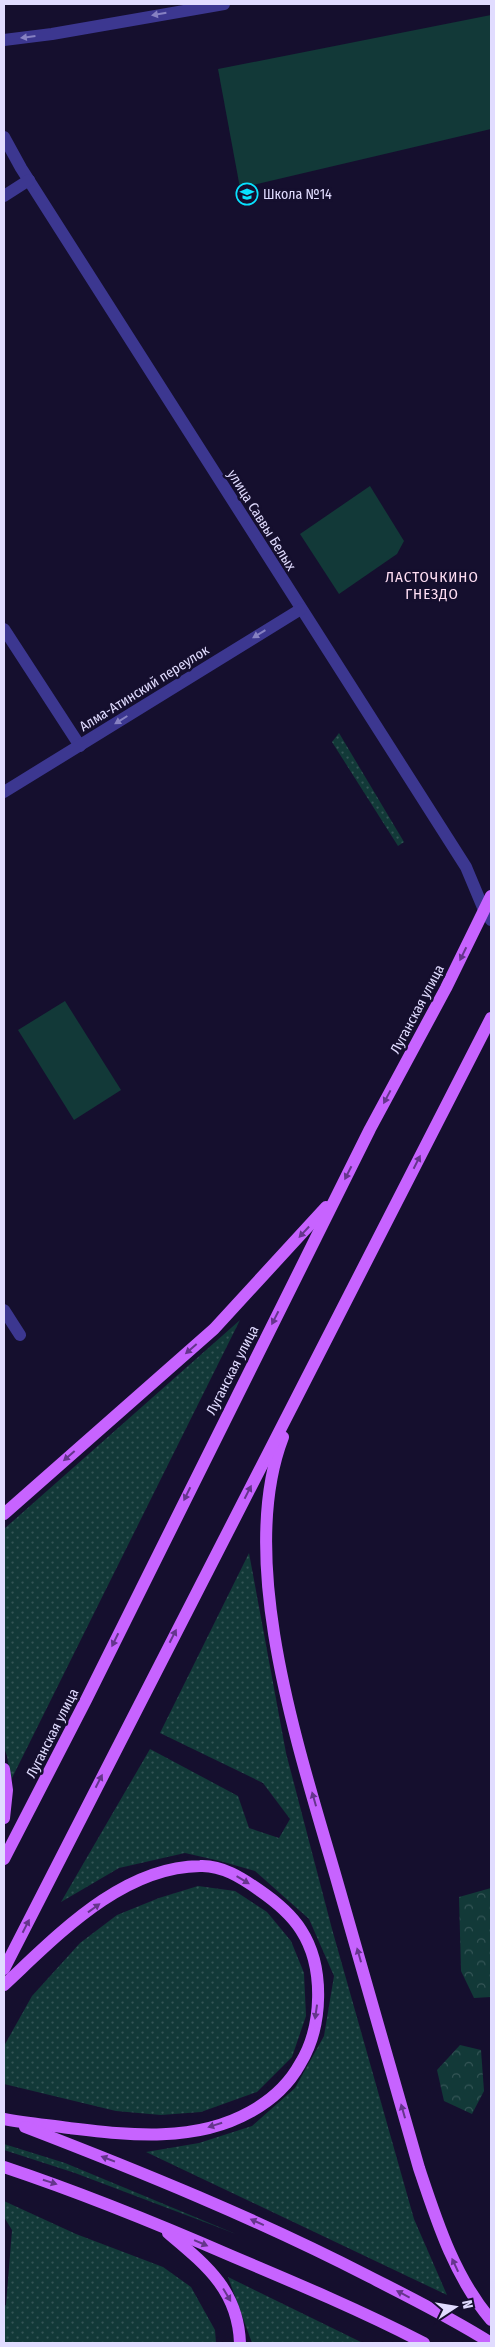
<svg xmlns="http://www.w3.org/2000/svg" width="495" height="2347" viewBox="0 0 495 2347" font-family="'Fira Sans Condensed',sans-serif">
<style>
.grass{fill:url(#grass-dots)}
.forest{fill:url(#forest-crowns)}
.park{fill:#123938}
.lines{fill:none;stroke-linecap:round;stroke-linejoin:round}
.minor{stroke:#3c3790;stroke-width:12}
.major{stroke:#c763ff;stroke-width:12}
.oneway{fill:#8681c2}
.oneway2{fill:#65358c}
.labels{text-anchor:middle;stroke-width:5;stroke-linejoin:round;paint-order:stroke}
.poi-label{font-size:14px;fill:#e1dcff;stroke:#150f2e;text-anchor:start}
.street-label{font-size:14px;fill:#e1dcff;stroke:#150f2e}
.neighbourhood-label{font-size:15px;letter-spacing:1px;fill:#ffdef3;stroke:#150f2e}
</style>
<defs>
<pattern id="grass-dots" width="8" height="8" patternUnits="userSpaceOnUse" patternTransform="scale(1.25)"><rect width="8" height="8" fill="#123938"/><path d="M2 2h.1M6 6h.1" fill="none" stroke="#345556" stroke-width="1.8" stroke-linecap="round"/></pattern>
<pattern id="forest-crowns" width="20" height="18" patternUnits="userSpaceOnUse" patternTransform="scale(1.25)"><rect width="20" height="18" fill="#123938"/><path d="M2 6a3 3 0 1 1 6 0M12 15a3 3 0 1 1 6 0" fill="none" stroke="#345556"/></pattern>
</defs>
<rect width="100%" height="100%" fill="#150f2e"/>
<!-- grass -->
<g class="grass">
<path d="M339,733L404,842L398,846L332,742Z"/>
<path d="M240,1320L11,1780L7,1756L4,1748V1529Z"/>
<path d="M249,1553L286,1753L332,1929L414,2219L447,2295L146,2152L199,2143L252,2126L295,2088L324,2036L334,1976L309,1919L255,1871L220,1861L185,1853L119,1868L61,1902L150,1749L238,1796L249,1828L279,1838L290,1819L263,1783L160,1733Z"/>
<path d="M198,1886L235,1891L267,1912L291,1941L304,1973L306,2016L292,2057L257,2092L201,2112L161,2115L116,2111L4,2084V2046L32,1996L80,1943L117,1915L159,1898Z"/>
<path d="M4,2144L65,2163L236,2234L75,2173L4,2150Z"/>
<path d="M4,2201L76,2234L163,2267L191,2287L215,2330L216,2343H4V2306L6,2305L12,2230L4,2217Z"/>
<path d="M228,2277L363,2343H252Z"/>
</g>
<!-- forest -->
<g class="forest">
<path d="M491,1888V1997L474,1998L461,1971L459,1897Z"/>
<path d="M460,2045L481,2050L484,2091L472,2114L444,2101L437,2070Z"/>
</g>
<!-- park -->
<g class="park">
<path d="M491,15V129L240,188L218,69Z"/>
<path d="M370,486L404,541L397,554L339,594L300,534Z"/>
<path d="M65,1001L121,1090L74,1120L18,1030Z"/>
</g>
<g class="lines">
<!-- minor -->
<g class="minor">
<path d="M4,40L52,34L224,4"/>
<path d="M4,137L21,168L466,867L484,910L491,920"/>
<path d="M4,196L29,180"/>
<path d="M4,629L80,746"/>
<path d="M4,792L301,609"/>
<path d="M4,1310L20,1335"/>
</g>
<!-- major -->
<g class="major">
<path d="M283,1437C234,1564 303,1761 339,1888C366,1981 393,2074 419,2168C437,2222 454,2276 491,2320"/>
<path d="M4,1514L214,1329L326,1207"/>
<path d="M4,1769L7,1790L4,1818"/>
<path d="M4,1859L86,1700L370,1129L446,988L491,896"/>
<path d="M4,1969L491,1018"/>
<path d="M4,1985C57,1936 121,1867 200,1866C222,1865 242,1878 259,1890C275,1901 291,1914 301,1930C325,1967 323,2027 300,2064C289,2084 270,2101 250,2112C195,2143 129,2135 69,2128C47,2125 25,2123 4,2119"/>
<path d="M25,2127C142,2172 257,2219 368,2276C409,2297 452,2318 491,2343"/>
<path d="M4,2167C82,2193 158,2224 234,2257C298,2284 362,2311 424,2343"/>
<path d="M168,2233C206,2265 238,2290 240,2343"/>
</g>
</g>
<!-- one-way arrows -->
<defs><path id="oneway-solid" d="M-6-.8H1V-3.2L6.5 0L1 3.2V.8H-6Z" transform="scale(1.25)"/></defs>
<g class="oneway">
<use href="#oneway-solid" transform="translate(159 14) rotate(170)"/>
<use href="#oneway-solid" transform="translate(28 37) rotate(173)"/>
<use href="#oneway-solid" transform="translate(259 634) rotate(149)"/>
<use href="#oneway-solid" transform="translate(121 720) rotate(148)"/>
</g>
<g class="oneway2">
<use href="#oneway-solid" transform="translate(463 954) rotate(116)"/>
<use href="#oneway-solid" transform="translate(387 1097) rotate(118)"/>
<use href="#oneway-solid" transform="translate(417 1162) rotate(-63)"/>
<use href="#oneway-solid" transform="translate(348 1173) rotate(117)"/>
<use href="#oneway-solid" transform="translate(304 1232) rotate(133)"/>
<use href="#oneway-solid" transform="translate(275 1318) rotate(117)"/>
<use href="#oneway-solid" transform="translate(191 1349) rotate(139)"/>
<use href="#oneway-solid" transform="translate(69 1456) rotate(139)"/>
<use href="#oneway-solid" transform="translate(248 1492) rotate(-63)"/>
<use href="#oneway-solid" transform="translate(187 1494) rotate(116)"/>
<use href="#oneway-solid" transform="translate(173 1636) rotate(-63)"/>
<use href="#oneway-solid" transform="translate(115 1640) rotate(116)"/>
<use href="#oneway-solid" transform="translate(99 1781) rotate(-63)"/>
<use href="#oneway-solid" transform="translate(314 1799) rotate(-106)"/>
<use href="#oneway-solid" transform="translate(243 1880) rotate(31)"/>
<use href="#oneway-solid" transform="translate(94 1908) rotate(-36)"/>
<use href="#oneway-solid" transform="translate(26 1926) rotate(-63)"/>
<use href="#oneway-solid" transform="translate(359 1955) rotate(-106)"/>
<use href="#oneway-solid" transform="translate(316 2012) rotate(98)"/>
<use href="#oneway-solid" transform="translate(403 2111) rotate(-106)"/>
<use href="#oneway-solid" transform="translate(215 2125) rotate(163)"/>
<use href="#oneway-solid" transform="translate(108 2159) rotate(-159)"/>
<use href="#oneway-solid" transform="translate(50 2182) rotate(18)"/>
<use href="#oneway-solid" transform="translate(257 2222) rotate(-156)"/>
<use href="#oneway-solid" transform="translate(201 2243) rotate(23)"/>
<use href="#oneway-solid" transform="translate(455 2265) rotate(-115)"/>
<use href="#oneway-solid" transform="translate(403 2294) rotate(-152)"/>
<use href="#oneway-solid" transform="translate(227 2295) rotate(59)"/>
</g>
<!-- icons -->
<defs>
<g id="school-ring" transform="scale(1.125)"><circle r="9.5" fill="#150f2e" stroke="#08e3ff" stroke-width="1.5"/><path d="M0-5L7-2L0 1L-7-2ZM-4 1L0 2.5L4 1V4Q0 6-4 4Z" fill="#08e3ff"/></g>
</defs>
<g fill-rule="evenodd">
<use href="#school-ring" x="247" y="194"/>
</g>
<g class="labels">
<!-- poi labels -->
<g class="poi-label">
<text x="263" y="199">Школа №14</text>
</g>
<!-- street labels -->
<g class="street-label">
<text transform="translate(262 520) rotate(58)" y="5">улица Саввы Белых</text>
<text transform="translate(144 688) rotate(-32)" y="5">Алма-Атинский переулок</text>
<text transform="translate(417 1009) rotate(-62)" y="5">Луганская улица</text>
<text transform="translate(232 1370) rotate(-63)" y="5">Луганская улица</text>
<text transform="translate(52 1733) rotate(-63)" y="5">Луганская улица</text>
</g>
<!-- neighbourhood labels -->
<g class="neighbourhood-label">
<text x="432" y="582">ЛАСТОЧКИНО<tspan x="432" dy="17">ГНЕЗДО</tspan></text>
</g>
</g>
<!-- border -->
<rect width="495" height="2347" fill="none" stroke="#e1dcff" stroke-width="10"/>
<!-- north arrow -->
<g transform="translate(455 2307) rotate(78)" stroke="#150f2e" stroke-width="4" paint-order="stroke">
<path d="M0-4L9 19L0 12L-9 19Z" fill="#e1dcff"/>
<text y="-8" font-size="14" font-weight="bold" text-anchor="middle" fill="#e1dcff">N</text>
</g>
</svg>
